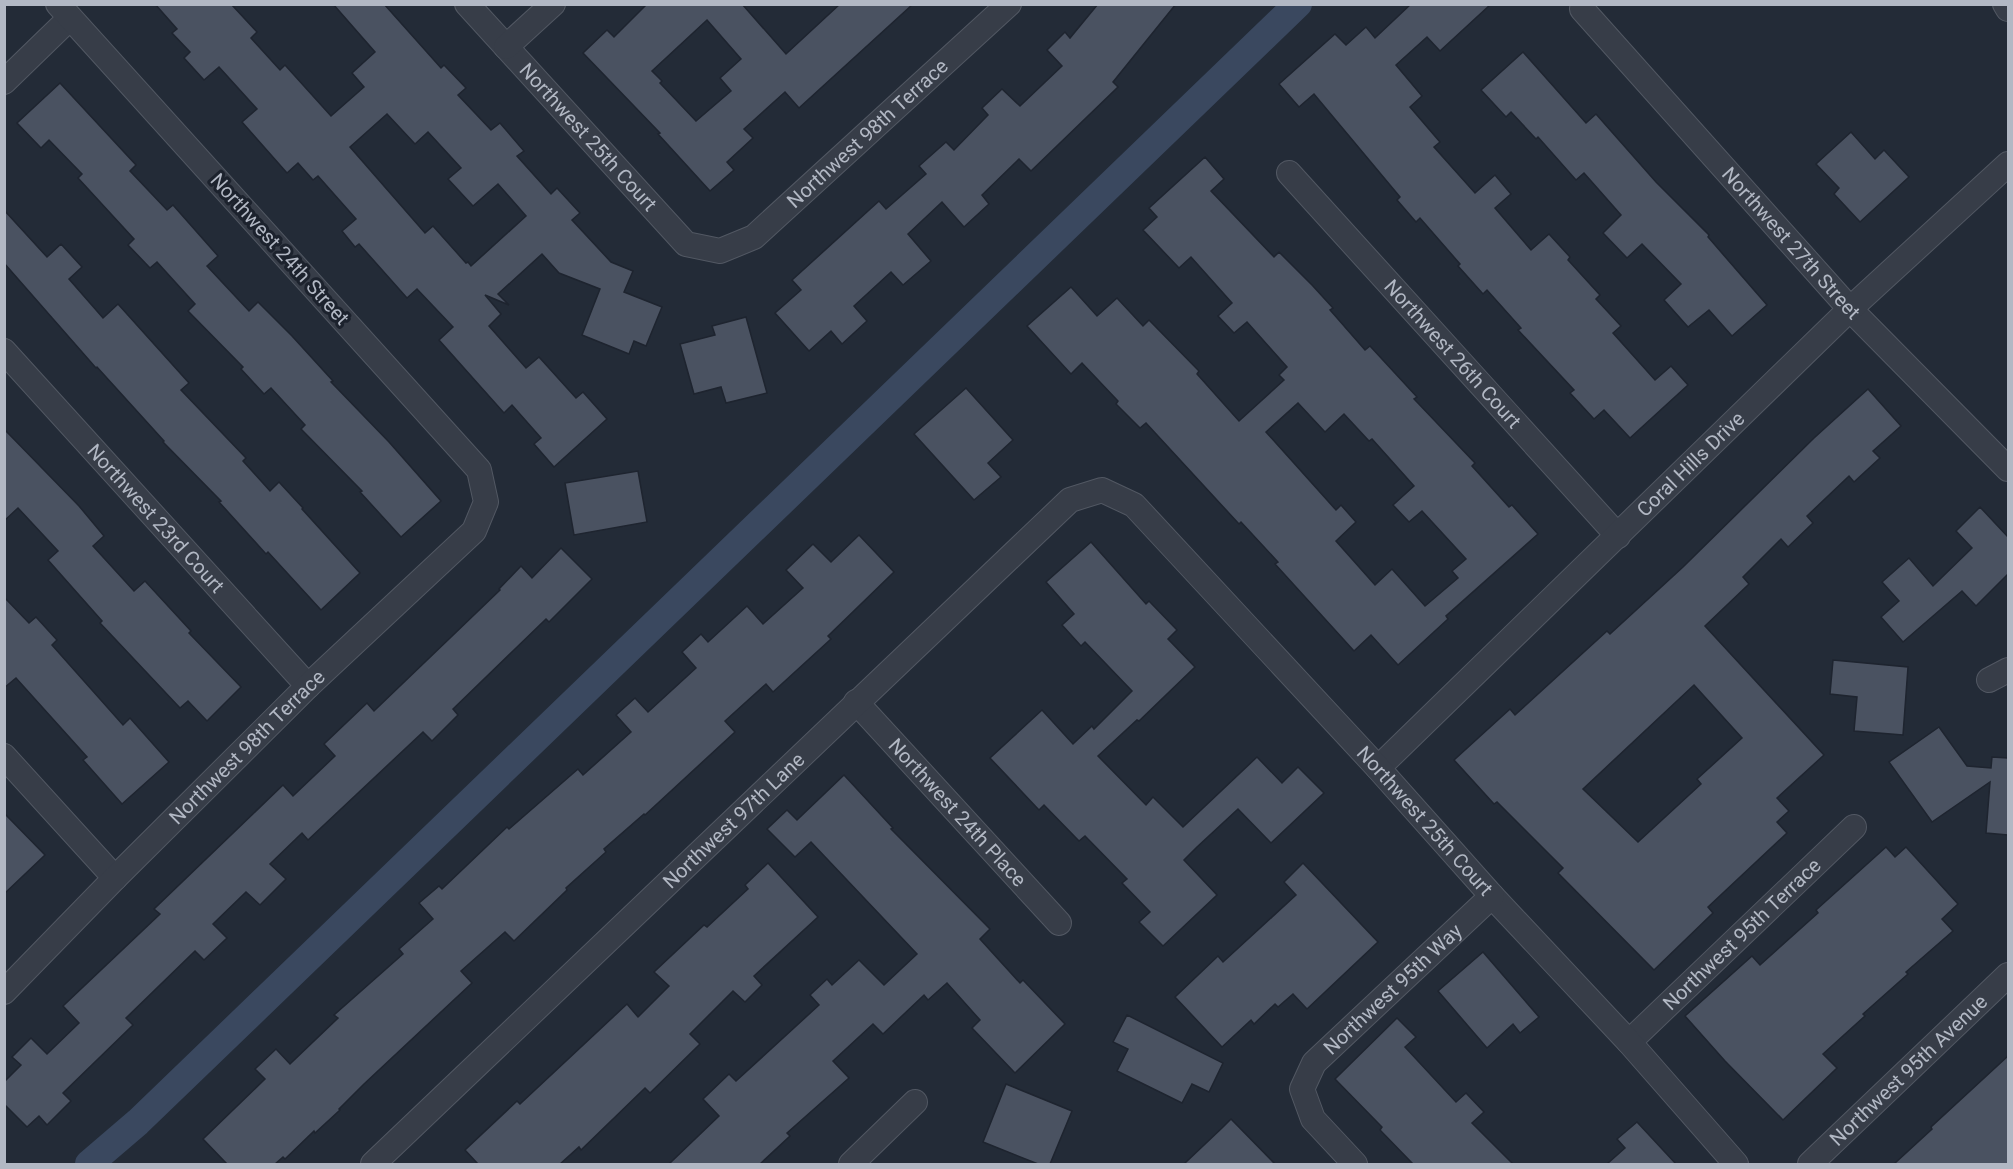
<svg xmlns="http://www.w3.org/2000/svg" width="2013" height="1169" viewBox="0 0 2013 1169" font-family="Roboto,sans-serif">
<style>
.lines{fill:none;stroke-linecap:round;stroke-linejoin:round}
.canal{stroke:#3a485f;stroke-width:28}
.building{fill:#4a5261;stroke:#1e242f;stroke-width:1.5;fill-rule:evenodd}
.street-casing{stroke:#525863;stroke-width:26}
.street{stroke:#373d48;stroke-width:24}
.labels{text-anchor:middle;stroke-width:6;stroke-linejoin:round;paint-order:stroke}
.street-label{font-size:20px;fill:#b2b8c4;stroke:#1c222d}
</style>
<rect width="100%" height="100%" fill="#232b37"/>
<g class="lines">
<!-- canal -->
<path class="canal" d="M89,1164L138,1122L1298,4"/>
</g>
<!-- building -->
<g class="building">
<path d="M155,4H231L257,32L251,38L280,70L285,65L331,116L364,87L352,73L375,52L333,4H384L441,68L444,65L466,88L458,95L491,130L500,123L524,151L517,156L551,194L557,188L580,213L572,220L611,262L633,271L624,292L662,307L646,346L634,341L629,354L582,335L600,289L559,273L542,254L498,294L509,305L485,295L501,314L489,326L526,368L539,357L576,398L583,392L607,419L554,467L534,444L541,438L512,405L504,413L439,340L453,327L417,289L407,298L359,244L355,247L342,231L356,219L318,176L313,180L298,163L287,173L242,122L257,109L219,67L204,80L184,58L190,52L172,33L177,29ZM387,114L415,144L428,132L461,168L448,179L473,206L498,184L526,216L471,266L468,262L466,263L433,226L425,233L350,147Z"/>
<path d="M647,4H742L786,54L840,4H913L799,108L785,92L744,129L753,138L727,162L734,170L710,191L658,134L660,133L583,53L607,30L614,37ZM707,20L741,59L720,78L731,91L696,121L660,83L662,81L652,71Z"/>
<path d="M1098,4H1176L1113,82L1118,87L1031,171L1019,159L982,195L989,204L964,227L942,202L908,234L931,261L903,285L891,272L854,306L867,321L842,344L831,331L809,351L775,313L801,290L792,280L879,201L886,209L926,174L919,166L946,142L954,150L988,115L982,108L1002,89L1020,106L1062,66L1047,50L1065,32L1070,38Z"/>
<path d="M1411,4H1491L1440,51L1427,37L1396,65L1422,96L1410,107L1440,142L1434,147L1475,193L1495,175L1511,194L1495,208L1531,250L1549,234L1570,257L1568,260L1600,295L1596,299L1621,326L1613,333L1655,380L1671,366L1688,385L1630,438L1604,410L1594,419L1570,393L1574,390L1518,330L1521,328L1487,290L1483,294L1458,266L1460,264L1420,218L1416,222L1397,200L1400,197L1314,94L1299,107L1279,84L1335,34L1346,45L1366,27L1375,38Z"/>
<path d="M1523,52L1586,123L1596,114L1656,182L1709,235L1708,237L1767,305L1732,336L1709,310L1688,327L1664,300L1681,284L1642,244L1627,258L1603,233L1621,215L1584,173L1576,180L1538,137L1536,139L1511,112L1506,117L1481,90Z"/>
<path d="M60,83L136,165L130,171L167,210L173,205L218,256L207,266L249,311L258,302L292,336L333,381L331,382L389,442L441,501L401,537L360,492L362,491L301,429L305,425L271,388L264,394L241,369L243,367L188,311L195,304L157,262L150,268L128,245L134,239L78,178L82,174L49,140L41,148L17,123Z"/>
<path d="M1851,132L1875,159L1884,150L1909,177L1860,222L1834,194L1839,188L1816,164Z"/>
<path d="M1205,157L1224,179L1211,191L1274,257L1279,252L1312,285L1333,308L1330,310L1365,350L1370,346L1417,397L1414,399L1475,463L1472,466L1509,507L1512,505L1538,534L1446,616L1448,619L1398,665L1371,635L1354,651L1275,564L1278,562L1241,522L1239,524L1146,423L1140,428L1116,404L1118,401L1082,363L1071,374L1027,326L1071,287L1097,316L1117,298L1143,326L1149,320L1199,371L1197,374L1239,421L1284,380L1279,375L1287,367L1247,322L1234,333L1218,316L1232,303L1191,257L1179,268L1143,230L1157,217L1149,208ZM1298,403L1325,432L1344,414L1369,441L1372,439L1414,486L1393,505L1409,522L1422,511L1466,559L1452,571L1458,578L1425,606L1392,569L1375,585L1336,541L1356,522L1341,505L1336,510L1266,432Z"/>
<path d="M4,210L47,257L61,244L82,267L69,279L103,318L118,304L189,383L181,390L246,458L243,461L270,491L279,482L303,508L302,509L360,573L321,610L268,552L266,554L219,502L221,501L163,442L164,441L97,367L96,368L4,263Z"/>
<path d="M746,317L767,393L726,403L721,387L694,394L680,344L715,335L712,326Z"/>
<path d="M966,388L1013,440L988,463L1001,477L974,500L914,434Z"/>
<path d="M1868,389L1901,426L1873,451L1880,458L1854,482L1849,476L1807,516L1813,523L1788,547L1781,539L1743,577L1749,584L1705,626L1824,755L1777,798L1789,811L1777,822L1787,833L1708,907L1713,913L1654,970L1558,873L1563,868L1497,802L1494,804L1454,760L1510,709L1515,715L1607,631L1610,634L1683,567L1814,438ZM1694,685L1742,738L1697,779L1701,784L1638,842L1583,789Z"/>
<path d="M4,429L79,506L104,536L93,546L134,591L145,581L191,631L189,633L241,687L207,721L188,701L180,708L100,623L102,621L48,560L58,551L18,508L4,521Z"/>
<path d="M638,471L647,522L574,535L565,483Z"/>
<path d="M1980,507L2008,537V574L1976,606L1962,591L1903,642L1881,617L1899,601L1882,582L1909,558L1933,586L1972,548L1956,531Z"/>
<path d="M859,535L894,572L828,636L831,639L773,692L766,684L725,721L735,732L645,815L644,814L604,849L606,852L566,888L567,890L514,941L505,932L461,971L472,983L364,1084L339,1109L340,1110L315,1133L314,1131L285,1159L283,1157L275,1164H227L203,1139L265,1079L255,1069L276,1049L290,1064L338,1018L334,1015L403,954L399,949L433,919L419,903L439,886L442,889L507,827L509,829L578,769L583,775L631,732L616,715L635,698L648,712L696,668L682,652L701,634L708,642L747,606L763,624L803,588L786,570L813,544L831,562Z"/>
<path d="M1091,542L1146,604L1149,601L1177,630L1168,639L1195,667L1139,721L1137,720L1098,756L1146,805L1153,797L1183,827L1257,757L1282,783L1298,767L1324,793L1271,843L1238,809L1197,847L1184,860L1217,895L1163,946L1139,922L1150,912L1122,883L1127,879L1085,836L1079,841L1044,805L1039,810L990,758L1042,710L1073,744L1092,726L1094,729L1132,691L1085,642L1081,646L1062,625L1074,614L1046,582Z"/>
<path d="M561,548L592,579L549,622L546,619L453,709L458,715L432,741L423,732L308,840L302,833L270,864L286,879L260,905L246,892L213,924L227,938L204,960L195,951L126,1018L133,1025L63,1093L71,1101L47,1125L39,1116L27,1127L4,1104V1082L21,1065L12,1057L31,1038L47,1054L79,1023L63,1006L160,914L154,909L283,785L293,796L335,756L324,744L367,703L374,711L500,590L499,589L521,566L532,578Z"/>
<path d="M4,597L29,623L36,617L57,640L52,645L123,725L130,718L169,762L122,804L83,760L87,757L16,678L4,688Z"/>
<path d="M1833,660L1908,667L1903,735L1854,731L1857,697L1830,694Z"/>
<path d="M1939,727L1967,766L1991,768L1992,757L2008,758V835L1986,833L1990,782L1932,822L1889,762Z"/>
<path d="M844,775L893,828L891,829L990,929L980,939L1020,983L1023,980L1065,1024L1015,1073L972,1028L980,1020L947,983L928,1000L924,995L883,1034L873,1024L833,1061L849,1078L787,1133L790,1136L760,1164H669L719,1116L703,1099L729,1074L736,1081L819,1005L810,995L827,979L832,985L859,960L884,985L917,954L811,842L795,857L767,829L787,810L797,820Z"/>
<path d="M4,813L45,855L4,894Z"/>
<path d="M1886,847L1895,857L1906,847L1958,904L1942,919L1953,931L1906,972L1908,974L1863,1014L1865,1016L1823,1054L1837,1068L1783,1120L1725,1061L1685,1016L1752,956L1760,965L1818,913L1816,910Z"/>
<path d="M768,863L818,917L754,976L762,985L745,1002L733,991L690,1034L700,1044L650,1093L645,1088L581,1150L579,1147L560,1164H478L465,1150L517,1101L520,1104L627,1004L638,1017L669,986L654,972L704,925L707,927L748,889L745,885Z"/>
<path d="M1303,863L1378,942L1307,1009L1293,994L1278,1007L1275,1004L1254,1024L1251,1020L1222,1047L1175,997L1218,956L1223,962L1296,895L1284,882Z"/>
<path d="M1483,952L1539,1017L1520,1033L1513,1024L1487,1048L1438,991Z"/>
<path d="M1127,1015L1223,1063L1209,1092L1192,1084L1182,1103L1117,1071L1128,1049L1113,1042Z"/>
<path d="M1397,1018L1416,1037L1405,1047L1456,1102L1466,1093L1484,1112L1472,1123L1513,1164H1413L1380,1130L1382,1127L1335,1079Z"/>
<path d="M2008,1056V1164H1894L1932,1129L1931,1127Z"/>
<path d="M1006,1084L1072,1111L1050,1164H1038L983,1142Z"/>
<path d="M1231,1119L1275,1164H1184L1222,1128Z"/>
<path d="M1637,1122L1676,1164H1607L1625,1148L1617,1139Z"/>
</g>
<g class="lines">
<!-- street casing -->
<g class="street-casing">
<g id="street">
<path id="s1" d="M467,4L686,244L720,251L754,237L1009,4"/>
<path d="M2005,4L2008,9"/>
<path id="s2" d="M1582,9L1850,309L2008,469"/>
<path d="M506,47L553,4"/>
<path d="M4,82L70,18"/>
<path id="s3" d="M1289,173L1618,536"/>
<path id="s4" d="M4,351L308,686"/>
<path d="M1989,680L2008,670"/>
<path id="s5" d="M856,702L1059,923"/>
<path d="M4,756L115,878"/>
<path id="s6" d="M1378,768L1850,309L2008,164"/>
<path id="s7" d="M4,992L115,878L308,686L474,531L486,502L479,470L58,4"/>
<path id="s8" d="M1629,1042L1854,827"/>
<path id="s9" d="M373,1164L1070,500L1102,490L1134,505L1378,768L1492,896L1629,1042L1736,1164"/>
<path d="M851,1164L915,1102"/>
<path id="s10" d="M1355,1164L1313,1119L1302,1089L1314,1063L1492,896"/>
<path id="s11" d="M1810,1164L2008,975"/>
</g>
</g>
<!-- street -->
<use href="#street" class="street"/>
</g>
<g class="labels">
<!-- street labels -->
<g class="street-label">
<text dy="7" stroke="none"><textPath href="#s1" startOffset="550">Northwest 98th Terrace</textPath></text>
<text dy="7" stroke="none"><textPath href="#s1" startOffset="180">Northwest 25th Court</textPath></text>
<text dy="7" stroke="none"><textPath href="#s2" startOffset="314">Northwest 27th Street</textPath></text>
<text transform="translate(280 249) rotate(48)" y="7">Northwest 24th Street</text>
<text dy="7" stroke="none"><textPath href="#s3" startOffset="244">Northwest 26th Court</textPath></text>
<text dy="7" stroke="none"><textPath href="#s6" startOffset="436">Coral Hills Drive</textPath></text>
<text dy="7" stroke="none"><textPath href="#s4" startOffset="226">Northwest 23rd Court</textPath></text>
<text dy="7" stroke="none"><textPath href="#s7" startOffset="345">Northwest 98th Terrace</textPath></text>
<text dy="7" stroke="none"><textPath href="#s5" startOffset="150">Northwest 24th Place</textPath></text>
<text dy="7" stroke="none"><textPath href="#s9" startOffset="498">Northwest 97th Lane</textPath></text>
<text dy="7" stroke="none"><textPath href="#s9" startOffset="1461">Northwest 25th Court</textPath></text>
<text dy="7" stroke="none"><textPath href="#s8" startOffset="156">Northwest 95th Terrace</textPath></text>
<text dy="7" stroke="none"><textPath href="#s10" startOffset="230">Northwest 95th Way</textPath></text>
<text dy="7" stroke="none"><textPath href="#s11" startOffset="136">Northwest 95th Avenue</textPath></text>
</g>
</g>
<!-- border -->
<rect width="2013" height="1169" fill="none" stroke="#b2b8c4" stroke-width="12"/>
</svg>
